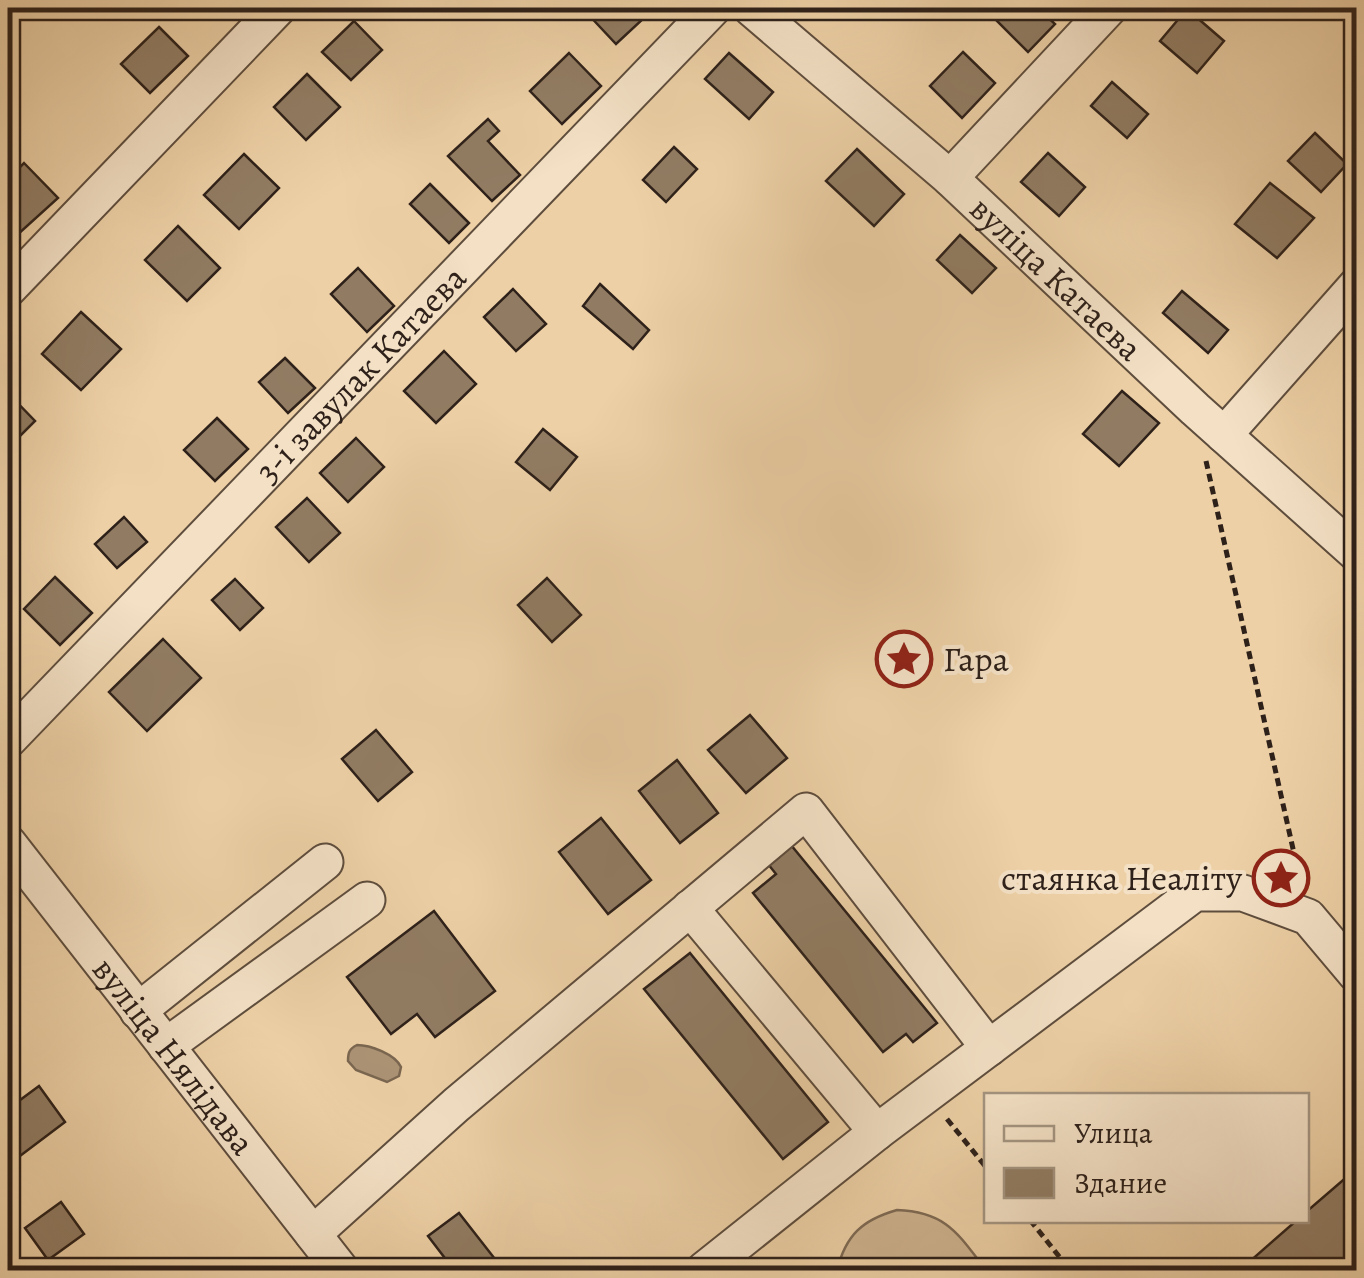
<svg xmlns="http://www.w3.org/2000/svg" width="1364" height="1278" viewBox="0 0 1364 1278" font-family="Alegreya,serif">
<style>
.green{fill:#cdb28e;stroke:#7e6a54;stroke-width:2.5}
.water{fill:#ac9476;stroke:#7a6651;stroke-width:2.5}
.building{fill:#917c63;stroke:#2e211a;stroke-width:2.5}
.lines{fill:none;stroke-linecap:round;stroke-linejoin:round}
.minor-casing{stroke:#5e4d3d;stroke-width:39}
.path{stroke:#2e211a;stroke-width:5;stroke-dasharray:8 5;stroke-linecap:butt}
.minor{stroke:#f3e0c5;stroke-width:35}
.labels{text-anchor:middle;stroke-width:8;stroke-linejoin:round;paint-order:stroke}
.street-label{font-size:35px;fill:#2e211a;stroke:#f3e0c5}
.poi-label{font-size:35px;fill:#2e211a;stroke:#f3e0c5;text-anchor:start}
</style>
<rect width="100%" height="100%" fill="#edd0a6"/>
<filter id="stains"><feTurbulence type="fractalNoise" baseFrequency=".002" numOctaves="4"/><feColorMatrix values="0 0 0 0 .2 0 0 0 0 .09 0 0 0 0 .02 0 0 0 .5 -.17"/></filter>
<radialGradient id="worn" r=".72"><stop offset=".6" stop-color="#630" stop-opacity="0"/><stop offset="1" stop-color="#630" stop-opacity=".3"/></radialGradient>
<!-- green -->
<path class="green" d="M897,1210C947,1212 958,1234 986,1270H837C846,1235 862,1220 897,1210Z"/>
<!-- water -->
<path class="water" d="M357,1045C370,1045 395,1054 401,1067L399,1076L387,1082L356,1070L348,1061C348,1053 349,1049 357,1045Z"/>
<!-- building -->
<g class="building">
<path d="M589,8H635L644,18L616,44L585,11Z"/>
<path d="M1000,8H1038L1055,24L1028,52L992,16Z"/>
<path d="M1187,9L1224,41L1197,73L1160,41Z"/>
<path d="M354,21L382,50L351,80L322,52Z"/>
<path d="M159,27L188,56L150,93L121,64Z"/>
<path d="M963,52L995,83L962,118L930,86Z"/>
<path d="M569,53L601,86L562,124L530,91Z"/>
<path d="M729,53L773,92L749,119L705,79Z"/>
<path d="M307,74L340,107L306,140L274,107Z"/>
<path d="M1112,82L1148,114L1127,138L1091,106Z"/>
<path d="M488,119L499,131L488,141L520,175L492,201L448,156Z"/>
<path d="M1315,133L1347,164L1321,192L1288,161Z"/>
<path d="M674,147L697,169L666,202L643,180Z"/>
<path d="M857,149L904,194L874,226L826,181Z"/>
<path d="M1048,153L1085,187L1059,216L1021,182Z"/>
<path d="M244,154L279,188L239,229L204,195Z"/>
<path d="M24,163L58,198L16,236L8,227V179Z"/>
<path d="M1270,183L1314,218L1277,258L1235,224Z"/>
<path d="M430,184L469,223L449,243L410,204Z"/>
<path d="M178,226L220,268L187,301L145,260Z"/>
<path d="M960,235L996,268L972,293L937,260Z"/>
<path d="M358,268L394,306L367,332L331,294Z"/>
<path d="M600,284L649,330L633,349L583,306Z"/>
<path d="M513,289L546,324L516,351L484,317Z"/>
<path d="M1182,291L1228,330L1208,353L1163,313Z"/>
<path d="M81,312L121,349L81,390L42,354Z"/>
<path d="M444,351L476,384L436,423L404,391Z"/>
<path d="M285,358L315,388L288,413L259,382Z"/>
<path d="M1122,391L1159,423L1119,466L1083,434Z"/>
<path d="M8,393L35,421L8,448Z"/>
<path d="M217,418L248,449L215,481L184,450Z"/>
<path d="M543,429L577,457L550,490L516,462Z"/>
<path d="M356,438L384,467L348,502L320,473Z"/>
<path d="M307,498L340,533L309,562L276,527Z"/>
<path d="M124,517L147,542L117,568L95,544Z"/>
<path d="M55,577L92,613L60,645L24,609Z"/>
<path d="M547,578L581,615L552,642L518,605Z"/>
<path d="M235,579L263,608L240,630L212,600Z"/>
<path d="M163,639L201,678L147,731L109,692Z"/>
<path d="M750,715L787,758L746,793L708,750Z"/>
<path d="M376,730L412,772L378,801L342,759Z"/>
<path d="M677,760L718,813L680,843L639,791Z"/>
<path d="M601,818L651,880L608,914L559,852Z"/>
<path d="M791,845L937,1023L913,1042L906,1034L883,1052L753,893L776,874L768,864Z"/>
<path d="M434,911L495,991L435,1037L417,1014L391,1034L347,977Z"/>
<path d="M690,953L828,1122L783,1159L644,989Z"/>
<path d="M39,1086L65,1122L8,1165V1109Z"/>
<path d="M1356,1169V1259L1347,1267L1350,1270H1240L1297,1220H1306V1212Z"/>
<path d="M61,1202L84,1234L48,1260L25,1228Z"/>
<path d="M459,1213L502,1268L498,1270H454L428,1236Z"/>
</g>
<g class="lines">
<!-- minor casing -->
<g class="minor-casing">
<g id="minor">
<path id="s1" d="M751,8L950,178L1195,409L1356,553"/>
<path d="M950,178L1109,8"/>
<path d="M8,289L278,8"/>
<path d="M1224,435L1356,286"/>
<path id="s2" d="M8,740L713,8"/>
<path id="s3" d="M8,843L341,1270"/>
<path d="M690,908L877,1132"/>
<path d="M138,1011L325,862"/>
<path d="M166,1046L367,900"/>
<path d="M313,1234L456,1105L806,811L989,1048"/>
<path d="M704,1270L877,1132L1195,893H1243L1308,917L1356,974"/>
</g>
</g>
<!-- path -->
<g class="path">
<path d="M1206,461L1300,880"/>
<path d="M947,1119L986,1167"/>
<path d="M1030,1220L1070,1270"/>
</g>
<!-- minor -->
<use href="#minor" class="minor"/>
</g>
<!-- icons -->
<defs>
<g id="sight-ring" transform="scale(2.875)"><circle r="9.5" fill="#f3e0c5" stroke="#8f2418" stroke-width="1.5"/><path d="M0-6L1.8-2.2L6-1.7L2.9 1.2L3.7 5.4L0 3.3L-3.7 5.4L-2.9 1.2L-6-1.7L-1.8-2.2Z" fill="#8f2418"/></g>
</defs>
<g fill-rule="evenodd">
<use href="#sight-ring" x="904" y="659"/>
<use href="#sight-ring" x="1281" y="878"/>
</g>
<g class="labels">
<!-- street labels -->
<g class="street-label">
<text dy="12" stroke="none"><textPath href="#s1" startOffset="408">вуліца Катаева</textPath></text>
<text dy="12" stroke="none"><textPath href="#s2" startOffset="508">3-і завулак Катаева</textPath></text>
<text dy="12" stroke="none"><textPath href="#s3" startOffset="270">вуліца Нялідава</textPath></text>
</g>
<!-- poi labels -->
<g class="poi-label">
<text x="943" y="671">Гара</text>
<text x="1242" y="890" text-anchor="end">стаянка Неаліту</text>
</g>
</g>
<!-- margin -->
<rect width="1364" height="1278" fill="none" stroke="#edd0a6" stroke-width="40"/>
<rect x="10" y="10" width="1344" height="1258" fill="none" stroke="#2e211a" stroke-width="5"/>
<rect x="20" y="20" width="1324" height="1238" fill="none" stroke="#2e211a" stroke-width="2.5"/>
<!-- legend -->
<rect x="984" y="1093" width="325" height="130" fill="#f3e0c5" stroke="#a49481" stroke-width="2.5"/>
<rect x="1004" y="1126" width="50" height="15" fill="#f3e0c5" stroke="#a49481" stroke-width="2.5"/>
<text x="1074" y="1143" font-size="30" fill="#2e211a">Улица</text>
<rect x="1004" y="1168" width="50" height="30" fill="#917c63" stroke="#a49481" stroke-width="2.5"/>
<text x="1074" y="1193" font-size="30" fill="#2e211a">Здание</text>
<rect width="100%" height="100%" filter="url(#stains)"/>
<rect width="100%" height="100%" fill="url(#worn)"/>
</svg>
